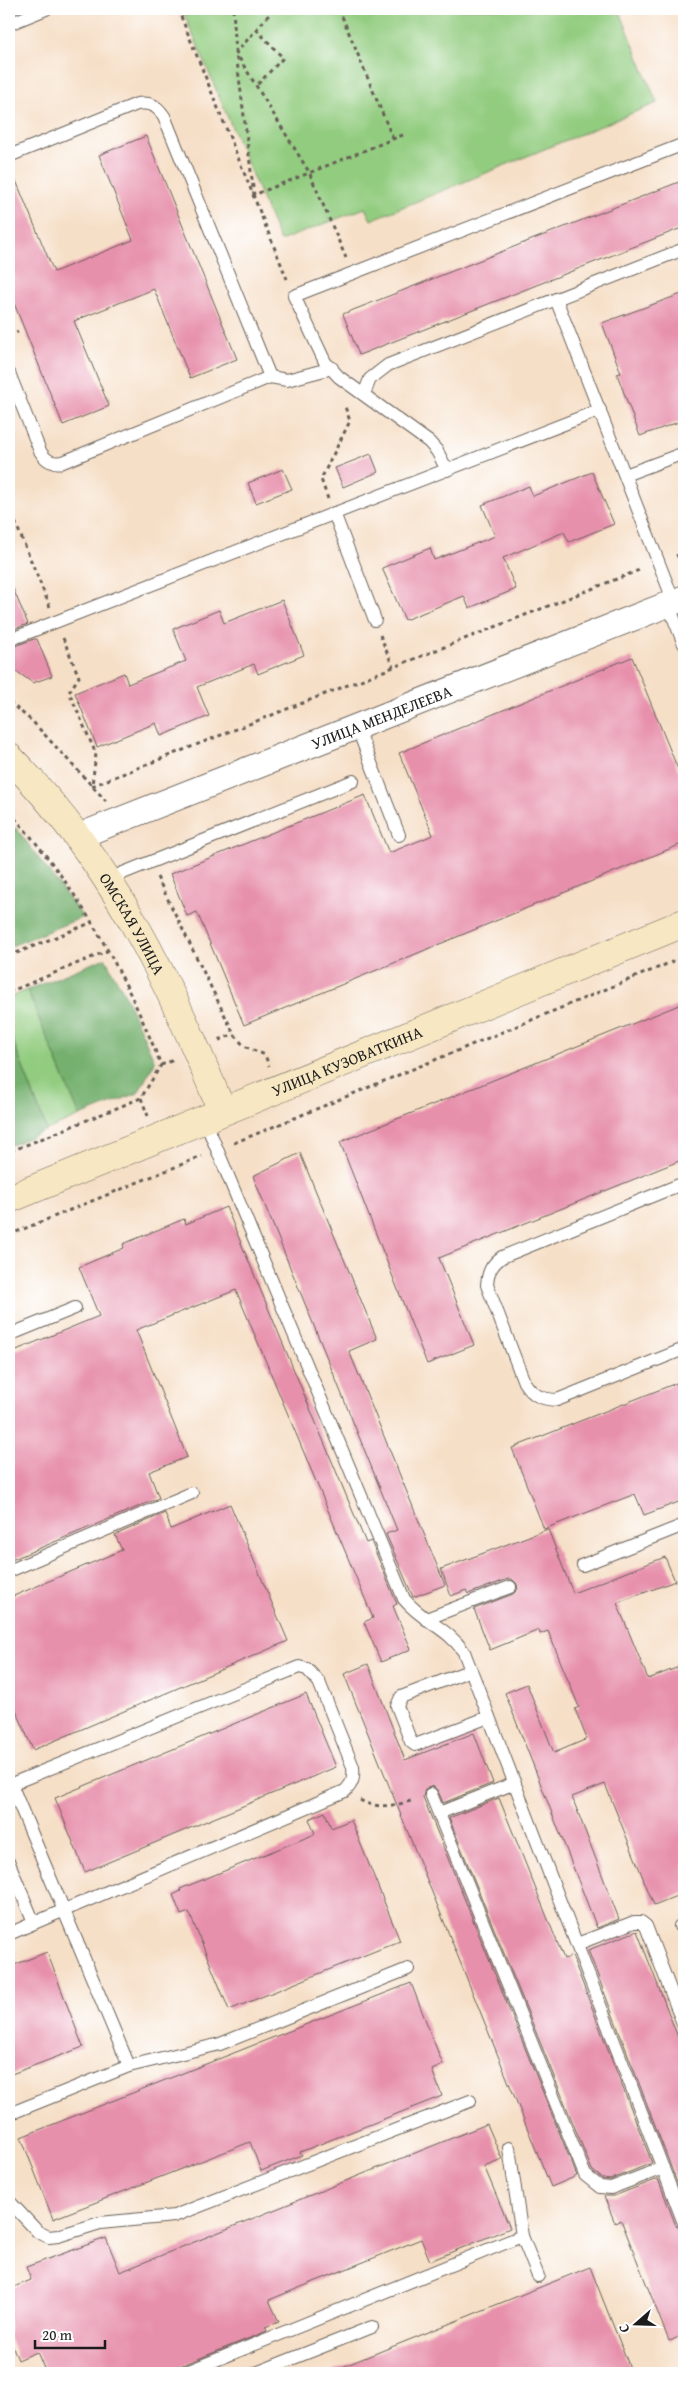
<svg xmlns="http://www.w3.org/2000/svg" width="693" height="2382" viewBox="0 0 693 2382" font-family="'Gentium Book Plus',serif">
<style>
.green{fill:#92cc7f;stroke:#57744e}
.forest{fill:#75b06e;stroke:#486645}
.building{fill:#e790ac}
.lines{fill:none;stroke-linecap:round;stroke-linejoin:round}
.lane-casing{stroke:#686058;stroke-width:14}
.street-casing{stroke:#686058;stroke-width:27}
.secondary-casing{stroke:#686058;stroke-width:29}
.path{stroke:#686058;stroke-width:3;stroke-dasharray:4 4;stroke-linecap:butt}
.lane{stroke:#fff;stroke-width:12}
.street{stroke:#fff;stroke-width:25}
.secondary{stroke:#f7e8c3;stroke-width:28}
.labels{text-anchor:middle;stroke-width:5;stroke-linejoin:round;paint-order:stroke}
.street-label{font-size:16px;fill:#1c1c1c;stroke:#fff}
</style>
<rect width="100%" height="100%" fill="#fff"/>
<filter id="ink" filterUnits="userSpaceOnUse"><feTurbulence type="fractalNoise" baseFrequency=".02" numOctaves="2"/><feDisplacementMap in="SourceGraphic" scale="10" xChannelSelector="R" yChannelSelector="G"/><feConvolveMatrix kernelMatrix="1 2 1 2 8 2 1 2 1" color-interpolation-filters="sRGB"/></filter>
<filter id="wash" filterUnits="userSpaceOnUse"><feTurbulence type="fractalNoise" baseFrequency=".0096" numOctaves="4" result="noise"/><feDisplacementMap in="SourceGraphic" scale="20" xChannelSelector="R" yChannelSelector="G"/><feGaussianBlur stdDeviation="1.12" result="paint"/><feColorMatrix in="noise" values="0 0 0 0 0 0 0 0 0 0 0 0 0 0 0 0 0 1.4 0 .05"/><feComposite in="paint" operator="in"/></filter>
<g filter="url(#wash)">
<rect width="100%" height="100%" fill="#f6dfc7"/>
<!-- green -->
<g class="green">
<path d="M182,9H619L657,103L371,220L365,208L280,241Z"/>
<path d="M27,990L80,1116L47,1130L9,1031V998Z"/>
</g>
<!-- forest -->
<g class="forest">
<path d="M16,828L83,917L9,947V831Z"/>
<path d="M105,958L124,993L155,1062L138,1093L80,1116L27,990Z"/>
<path d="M9,1031L47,1130L9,1146Z"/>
</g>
<g id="blocks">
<!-- building -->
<g class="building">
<path d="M146,136L237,359L190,378L154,289L74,321L109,406L63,425L9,291V164L54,272L133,240L99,155Z"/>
<path d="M684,180V227L359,355L343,314Z"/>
<path d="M684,293V420L640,436L617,374L621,373L602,323Z"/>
<path d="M371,454L378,472L343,487L335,468Z"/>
<path d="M283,469L292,489L256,503L248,483Z"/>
<path d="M592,472L614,524L569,542L564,532L503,558L516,589L469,608L464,596L405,620L382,568L430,548L434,560L495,536L482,505L529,486L533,496Z"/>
<path d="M9,579L28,624L9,631Z"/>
<path d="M282,600L304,655L258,674L254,664L197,687L209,716L161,736L156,723L97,747L75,693L124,673L128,684L186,661L173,629L219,610L224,623Z"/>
<path d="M34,639H37L52,676L33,683L9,666V648Z"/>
<path d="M632,657L684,784V843L244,1025L197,912L187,916L170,874L365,795L389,853L433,835L399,753Z"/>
<path d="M684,1003V1159L439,1258L474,1345L427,1364L340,1142Z"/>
<path d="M300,1153L377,1339L349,1351L445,1585L413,1597L386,1534L397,1530L253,1176Z"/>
<path d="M226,1207L366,1543L371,1541L397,1604L393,1606L411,1649L381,1662L364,1622L373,1618L236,1290L136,1330L187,1457L149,1472L159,1498L9,1561V1353L99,1316L79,1267L124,1248L123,1244L184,1219L186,1224Z"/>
<path d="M684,1380V1500L644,1515L635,1494L544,1529L512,1448Z"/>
<path d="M230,1504L288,1641L33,1750L9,1693V1598L122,1550L115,1535L165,1513L171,1529Z"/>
<path d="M548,1529L573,1593L665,1557L675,1581L617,1603L648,1679L684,1665V1893L654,1905L605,1784L572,1797L619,1919L597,1928L505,1693L527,1684L554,1753L587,1739L575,1709L579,1707L548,1631L540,1634L539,1630L490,1650L474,1609L513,1594L518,1589L517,1584L512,1579H508L468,1594L466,1590L451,1596L441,1569Z"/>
<path d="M368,1664L405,1760L474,1733L493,1783L443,1803L438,1791L433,1786L425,1789L423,1797L577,2176L551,2187L344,1674Z"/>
<path d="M306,1694L336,1767L85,1872L55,1798Z"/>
<path d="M499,1798L564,1959L572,1956L652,2163L610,2180L603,2179L592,2170L449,1818Z"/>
<path d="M325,1812L331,1828L351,1820L400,1941L229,2010L189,1912L181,1915L173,1895L181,1891L180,1889L315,1834L309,1819Z"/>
<path d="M637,1931L684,2053V2201L588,1950Z"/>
<path d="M47,1952L83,2047L9,2075V1967Z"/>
<path d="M411,1983L443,2065L432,2070L442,2096L300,2152L302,2155L261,2171L250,2142L53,2219L21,2137Z"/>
<path d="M487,2124L502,2159L484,2166L510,2228L430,2261L421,2239L269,2300L279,2322L265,2327L267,2331L163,2373H46L37,2352L18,2360L9,2337V2289L31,2280L26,2267L106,2238L120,2272Z"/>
<path d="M658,2179L676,2226L684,2231V2334L669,2341L621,2220L615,2223L604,2196H614Z"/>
<path d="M590,2267L632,2373H523L522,2367L505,2373H327Z"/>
</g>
</g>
</g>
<g filter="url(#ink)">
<use href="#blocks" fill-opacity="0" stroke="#686058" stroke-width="1"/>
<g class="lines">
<!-- lane casing -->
<g class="lane-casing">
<g id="lane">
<path d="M9,24L46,9"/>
<path d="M9,156L137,104C150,102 156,105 164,116L270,377L63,462C52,464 46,461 40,451L9,373"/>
<path d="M556,299L674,602"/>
<path d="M270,377L287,380L332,368"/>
<path d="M364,394L370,379L388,365L684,249"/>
<path d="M447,470L437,451L429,442L339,377L325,362L294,296L684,144"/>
<path d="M625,475L684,453"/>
<path d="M334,513L375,620"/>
<path d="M668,604L684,644"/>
<path d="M9,640L600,410"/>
<path d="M357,727L399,835"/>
<path d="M108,879L353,781"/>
<path d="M204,1118L404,1599C423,1622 447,1627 464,1652L684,2223"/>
<path d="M684,1183L502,1257C491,1265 488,1272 487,1285L524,1382C533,1396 541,1399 557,1400L684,1349"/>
<path d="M9,1335L75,1308"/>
<path d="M583,1565L684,1525"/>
<path d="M9,1571L192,1493"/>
<path d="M426,1619L510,1587"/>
<path d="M471,1670L401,1697L397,1706L411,1742L415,1745L489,1717"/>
<path d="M11,1784L129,2066"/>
<path d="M9,1785L299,1667L307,1669L319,1682L353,1767C354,1778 353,1783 345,1791L34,1923"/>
<path d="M431,1794L585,2175L600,2187L611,2188L663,2168"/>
<path d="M439,1813L515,1783"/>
<path d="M9,1863L34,1923L9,1934"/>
<path d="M680,1926L684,1924"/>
<path d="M577,1944L634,1922H641L646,1926L684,2026"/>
<path d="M9,2114L129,2066L220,2044L408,1969"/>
<path d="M9,2201L38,2232L49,2237L58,2236L100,2223L174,2216L470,2101"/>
<path d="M522,2236L538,2276"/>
<path d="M184,2373L522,2236L509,2148"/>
<path d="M256,2373L372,2327"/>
</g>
</g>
<!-- street casing -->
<g class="street-casing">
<g id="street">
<path id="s1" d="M79,836L684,598"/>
</g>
</g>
<!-- secondary casing -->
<g class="secondary-casing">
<g id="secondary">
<path id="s2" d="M9,757C110,859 169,979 222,1111"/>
<path id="s3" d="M9,1199L684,923"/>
</g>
</g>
<!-- path -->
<g class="path">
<path d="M178,9L287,279"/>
<path d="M233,9L236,53L254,195L403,135"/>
<path d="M274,9L236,53L309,172L346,258"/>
<path d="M339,9L393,139"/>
<path d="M256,29L283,58L257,85"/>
<path d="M9,336L18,332"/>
<path d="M328,499L321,479L350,421L344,404"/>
<path d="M9,507L50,607"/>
<path d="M676,556L684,553"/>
<path d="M380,635L393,667"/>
<path d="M63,638L79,677L69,692L96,754L92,785"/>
<path d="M9,702L32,721L106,801"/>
<path d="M92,786L642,569"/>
<path d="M9,812C77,885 125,973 161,1065L141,1098L9,1152"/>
<path d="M9,823L16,820"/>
<path d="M157,877L234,1034L244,1046L265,1055L269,1066"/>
<path d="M9,956L93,922"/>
<path d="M9,992L107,951"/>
<path d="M219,1040L234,1034"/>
<path d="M161,1065L174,1060"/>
<path d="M141,1098L148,1116"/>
<path d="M234,1143L684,957"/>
<path d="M9,1235L202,1156"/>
<path d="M360,1800C376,1810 398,1805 414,1800"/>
</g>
<!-- lane -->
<use href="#lane" class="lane"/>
<!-- street -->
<use href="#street" class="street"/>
<!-- secondary -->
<use href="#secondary" class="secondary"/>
</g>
</g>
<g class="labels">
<!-- street labels -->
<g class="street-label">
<text dy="6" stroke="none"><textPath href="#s1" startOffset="325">УЛИЦА МЕНДЕЛЕЕВА</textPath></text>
<text dy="6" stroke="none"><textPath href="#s2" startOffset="208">ОМСКАЯ УЛИЦА</textPath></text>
<text dy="6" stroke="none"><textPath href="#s3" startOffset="365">УЛИЦА КУЗОВАТКИНА</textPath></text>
</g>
</g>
<!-- margin -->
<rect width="693" height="2382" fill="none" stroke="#fff" stroke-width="30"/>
<!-- north arrow -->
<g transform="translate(636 2324) rotate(250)" stroke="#ffffff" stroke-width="4" paint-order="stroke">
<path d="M0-4L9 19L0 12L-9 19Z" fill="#1c1c1c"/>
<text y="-8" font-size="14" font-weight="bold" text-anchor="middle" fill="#1c1c1c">С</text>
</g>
<!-- scale -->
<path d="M35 2340v8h70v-8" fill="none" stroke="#1c1c1c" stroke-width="2.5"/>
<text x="42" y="2340" font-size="15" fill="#1c1c1c" stroke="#ffffff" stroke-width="4" paint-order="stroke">20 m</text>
</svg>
